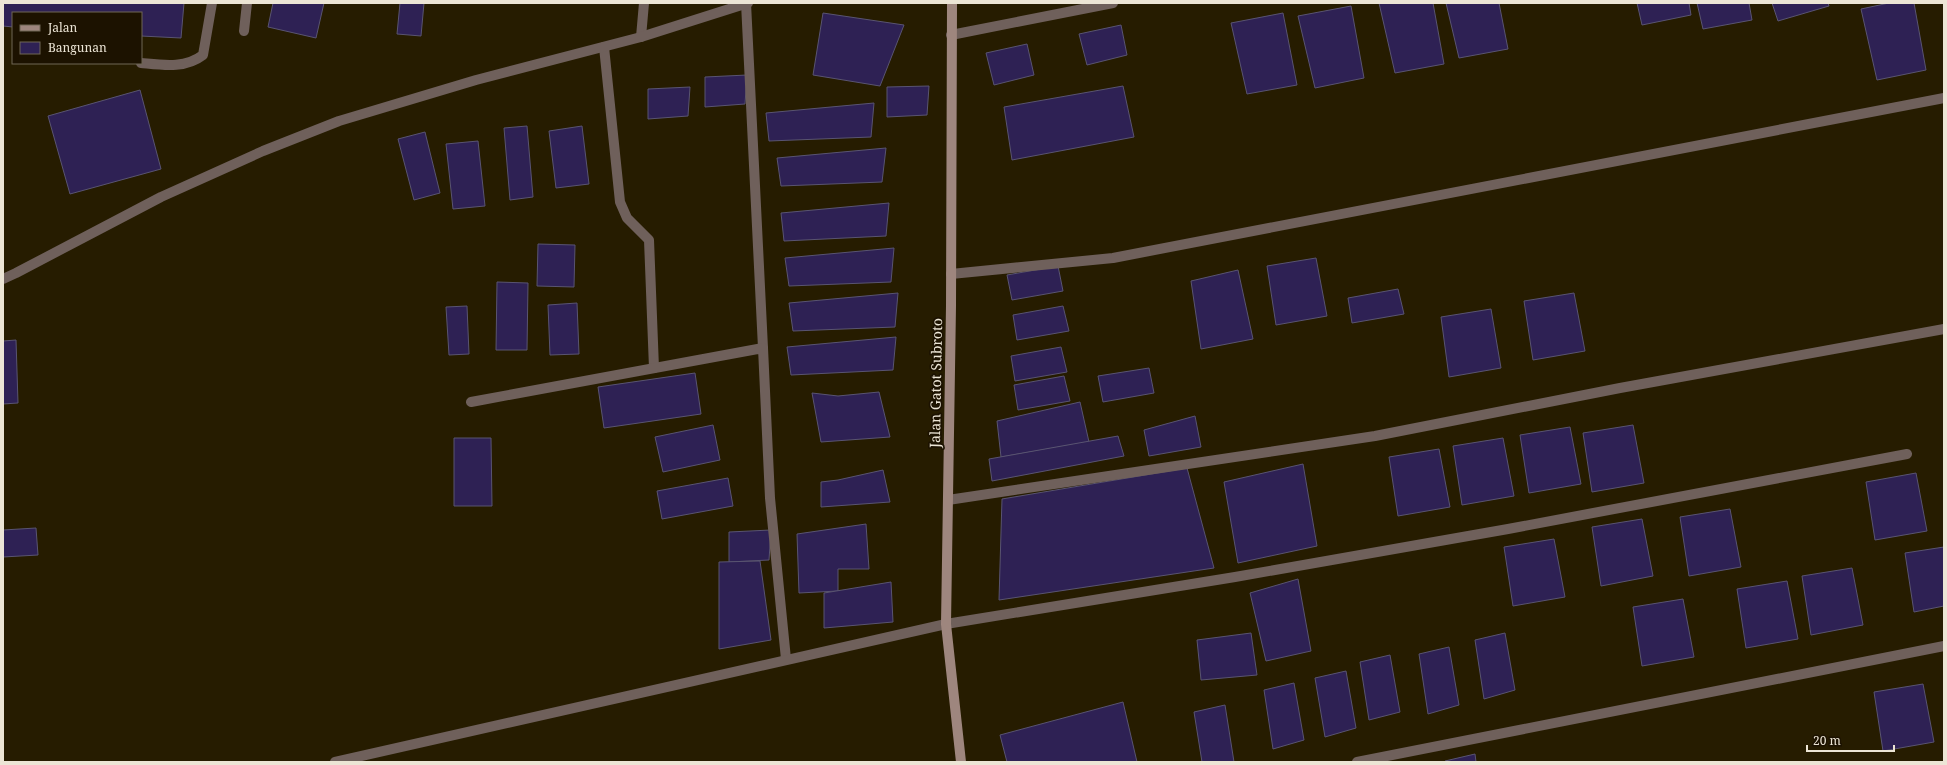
<svg xmlns="http://www.w3.org/2000/svg" width="1947" height="765" viewBox="0 0 1947 765" font-family="'Noto Serif',serif">
<style>
.building{fill:#2e2154;stroke:#595471}
.lines{fill:none;stroke-linecap:round;stroke-linejoin:round}
.lane{stroke:#6f605b;stroke-width:10}
.street{stroke:#6f605b;stroke-width:10}
.secondary{stroke:#9e867e;stroke-width:10}
.labels{text-anchor:middle;stroke-width:3.5;stroke-linejoin:round;paint-order:stroke}
.street-label{font-size:14px;fill:#ece5d5;stroke:#1c1200}
</style>
<rect width="100%" height="100%" fill="#261c00"/>
<!-- building -->
<g class="building">
<path d="M3,3H184L181,38L141,36V13H13V27L3,26Z"/>
<path d="M273,3H324L316,38L268,27Z"/>
<path d="M400,3H424L421,36L397,34Z"/>
<path d="M1379,3H1433L1444,64L1395,73Z"/>
<path d="M1446,3H1499L1508,49L1459,58Z"/>
<path d="M1637,3H1689L1691,15L1642,25Z"/>
<path d="M1697,3H1749L1752,20L1703,29Z"/>
<path d="M1772,3H1828L1829,6L1778,21Z"/>
<path d="M1889,3H1914L1926,70L1877,80L1861,9Z"/>
<path d="M1351,6L1364,78L1315,88L1298,16Z"/>
<path d="M823,13L904,25L880,86L813,75Z"/>
<path d="M1283,13L1297,85L1247,94L1231,23Z"/>
<path d="M1121,25L1127,55L1087,65L1079,34Z"/>
<path d="M1027,44L1034,75L994,85L986,53Z"/>
<path d="M747,75L745,104L705,107V77Z"/>
<path d="M929,86L927,115L887,117V87Z"/>
<path d="M1123,86L1134,137L1012,160L1004,107Z"/>
<path d="M690,87L688,116L648,119V89Z"/>
<path d="M140,90L161,169L70,194L48,116Z"/>
<path d="M874,103L871,137L769,141L766,113Z"/>
<path d="M527,126L533,197L510,200L504,128Z"/>
<path d="M582,126L589,184L556,188L549,131Z"/>
<path d="M425,132L440,193L414,200L398,139Z"/>
<path d="M478,141L485,206L453,209L446,144Z"/>
<path d="M886,148L882,182L781,186L777,158Z"/>
<path d="M889,203L886,236L784,241L781,213Z"/>
<path d="M538,244L575,245L574,287L537,286Z"/>
<path d="M894,248L891,282L789,286L785,258Z"/>
<path d="M1316,258L1327,316L1276,325L1267,266Z"/>
<path d="M1058,266L1063,291L1012,300L1007,275Z"/>
<path d="M1238,270L1253,339L1201,349L1191,281Z"/>
<path d="M497,282L528,283L527,350H496Z"/>
<path d="M1398,289L1404,314L1352,323L1348,298Z"/>
<path d="M898,293L895,327L793,331L789,303Z"/>
<path d="M1574,293L1585,351L1533,360L1524,301Z"/>
<path d="M577,303L579,354L550,355L548,305Z"/>
<path d="M467,306L469,354L449,355L446,307Z"/>
<path d="M1063,306L1069,331L1017,340L1013,315Z"/>
<path d="M1491,309L1501,368L1449,377L1441,317Z"/>
<path d="M896,337L893,370L791,375L787,347Z"/>
<path d="M16,340L18,403L3,404V341Z"/>
<path d="M1061,347L1067,372L1015,381L1011,356Z"/>
<path d="M1149,368L1154,393L1103,402L1098,376Z"/>
<path d="M695,373L701,414L604,428L598,387Z"/>
<path d="M1064,376L1070,401L1018,410L1014,385Z"/>
<path d="M879,392L890,437L821,442L812,393L838,396Z"/>
<path d="M1080,402L1089,442L1001,457L997,421Z"/>
<path d="M1195,416L1201,447L1149,456L1144,430Z"/>
<path d="M713,425L720,460L663,472L655,437Z"/>
<path d="M1633,425L1644,483L1592,492L1583,433Z"/>
<path d="M1570,427L1581,484L1529,493L1520,435Z"/>
<path d="M1118,436L1124,456L992,481L989,459Z"/>
<path d="M454,438H491L492,506H454Z"/>
<path d="M1503,438L1514,496L1462,505L1453,446Z"/>
<path d="M1439,449L1450,507L1398,516L1389,457Z"/>
<path d="M1303,464L1317,546L1238,563L1224,482Z"/>
<path d="M1187,468L1214,568L999,600L1002,499Z"/>
<path d="M883,470L890,502L821,507V482L838,480Z"/>
<path d="M1916,473L1927,531L1875,540L1866,482Z"/>
<path d="M728,478L733,506L662,519L657,491Z"/>
<path d="M1730,509L1741,567L1689,576L1680,517Z"/>
<path d="M1642,519L1653,576L1601,586L1592,527Z"/>
<path d="M866,524L869,569H838V591L799,593L797,534Z"/>
<path d="M36,528L38,555L3,557V530Z"/>
<path d="M771,530L769,560L729,562V532Z"/>
<path d="M1554,539L1565,597L1513,606L1504,547Z"/>
<path d="M1944,547V606L1914,612L1905,553Z"/>
<path d="M760,561L771,640L719,649V562Z"/>
<path d="M1852,568L1863,625L1811,635L1802,576Z"/>
<path d="M1298,579L1311,651L1266,661L1250,593Z"/>
<path d="M1787,581L1798,639L1746,648L1737,589Z"/>
<path d="M891,582L893,622L824,628V593Z"/>
<path d="M1683,599L1694,657L1642,666L1633,607Z"/>
<path d="M1251,633L1257,675L1201,680L1197,640Z"/>
<path d="M1505,633L1515,690L1484,699L1475,640Z"/>
<path d="M1449,647L1459,705L1428,714L1419,654Z"/>
<path d="M1390,655L1400,712L1369,720L1360,662Z"/>
<path d="M1346,671L1356,728L1325,737L1315,678Z"/>
<path d="M1294,683L1304,740L1273,749L1264,690Z"/>
<path d="M1923,684L1934,742L1883,751L1874,692Z"/>
<path d="M1123,702L1137,762H1007L1000,735Z"/>
<path d="M1225,705L1234,762H1202L1194,712Z"/>
<path d="M1475,754L1476,762H1445V761Z"/>
</g>
<g class="lines">
<!-- lane -->
<path class="lane" d="M141,63C162,65 185,69 203,55L212,3"/>
<!-- street -->
<g class="street">
<path d="M746,3L763,348"/>
<path d="M244,31L247,3"/>
<path d="M951,35L1113,3"/>
<path d="M641,37L644,3"/>
<path d="M604,47L620,202L627,218L649,240L654,368"/>
<path d="M951,274L1113,258L1944,98"/>
<path d="M3,279L16,273L161,197L263,151L339,121L476,80L641,37L748,3"/>
<path d="M471,402L763,348L770,498L786,659"/>
<path d="M948,500L1375,436L1620,388L1944,329"/>
<path d="M335,762L946,624L1235,577L1508,529L1907,454"/>
<path d="M1357,762L1944,646"/>
</g>
<!-- secondary -->
<path class="secondary" d="M952,3L951,306L946,624L961,762"/>
</g>
<g class="labels">
<!-- street labels -->
<g class="street-label">
<text transform="translate(936 383) rotate(-89)" y="5">Jalan Gatot Subroto</text>
</g>
</g>
<!-- border -->
<rect width="1947" height="765" fill="none" stroke="#ece5d5" stroke-width="8"/>
<!-- legend -->
<rect x="12" y="12" width="130" height="52" fill="#1c1200" stroke="#6f6655"/>
<rect x="20" y="25" width="20" height="6" fill="#9e867e" stroke="#6f6655"/>
<text x="48" y="32" font-size="12" fill="#ece5d5">Jalan</text>
<rect x="20" y="42" width="20" height="12" fill="#2e2154" stroke="#6f6655"/>
<text x="48" y="52" font-size="12" fill="#ece5d5">Bangunan</text>
<!-- scale -->
<path d="M1807 745v6h87v-6" fill="none" stroke="#ece5d5" stroke-width="2"/>
<text x="1813" y="745" font-size="12" fill="#ece5d5" stroke="#1c1200" stroke-width="3" paint-order="stroke">20 m</text>
</svg>
